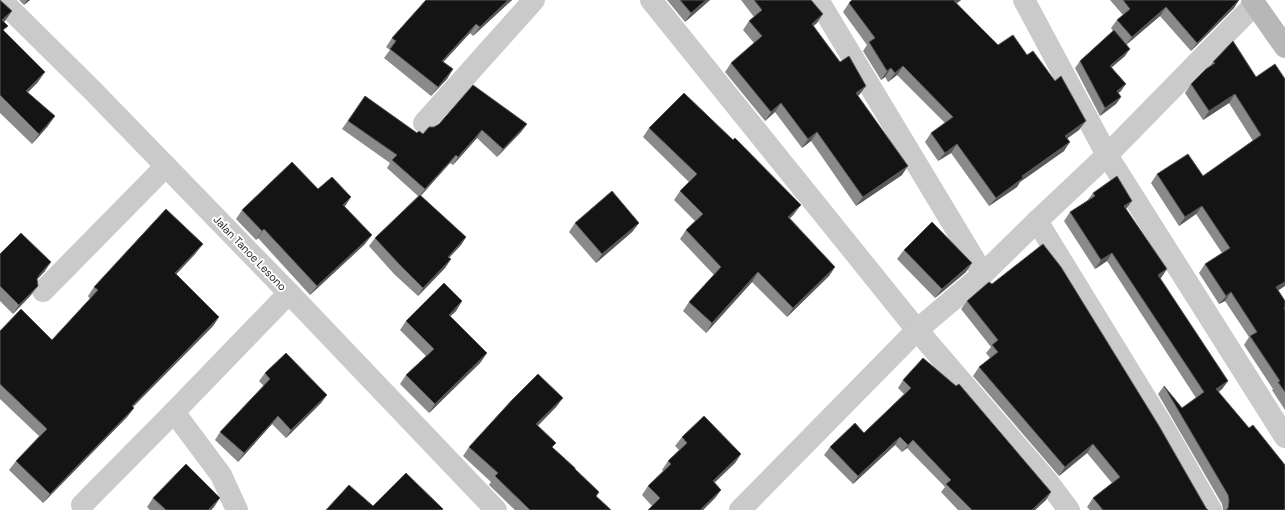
<svg xmlns="http://www.w3.org/2000/svg" width="1285" height="510" viewBox="0 0 1285 510" font-family="'DM Sans',sans-serif">
<style>
.lines{fill:none;stroke-linecap:round;stroke-linejoin:round}
.minor{stroke:#cacaca;stroke-width:22}
.secondary{stroke:#b7b7b7;stroke-width:22}
.wall{fill:#8a8a8a}
.shaded-wall{fill:#5a5a5a}
.building{fill:#141414;stroke:#5a5a5a}
.labels{text-anchor:middle;stroke-width:4;stroke-linejoin:round;paint-order:stroke}
.street-label{font-size:11px;fill:#2d2d2d;stroke:#fff}
</style>
<rect width="100%" height="100%" fill="#fff"/>
<g class="lines">
<!-- minor -->
<g class="minor">
<path d="M1,0L93,91L289,293L496,510"/>
<path d="M651,0L917,330L1048,482L1069,510"/>
<path d="M818,0L983,274"/>
<path d="M1024,0L1107,155L1285,437"/>
<path d="M424,123L534,0"/>
<path d="M1037,221L1164,428L1211,510"/>
<path d="M43,291L166,166"/>
<path d="M174,412L221,475L237,510"/>
<path d="M82,505L174,412L289,293"/>
<path d="M740,510L917,330L983,274L1037,221L1107,155L1255,4"/>
</g>
<!-- secondary -->
<path class="secondary" d="M1252,0L1285,47"/>
</g>
<!-- wall -->
<g class="wall">
<path d="M0,0L4,22V31L38,82L28,92L48,126L32,144L0,113Z"/>
<path d="M19,0H30L24,5Z"/>
<path d="M426,0H512L473,36L470,33L443,62L453,69L447,79L431,96L384,58L390,50L386,47L392,38Z"/>
<path d="M667,0H710L685,22Z"/>
<path d="M741,0H811L817,23L813,26L860,94L858,96L902,175L856,206L811,141L802,148L775,112L765,121L725,72L731,63L754,43L743,30L749,21L754,17Z"/>
<path d="M852,0H961L957,3L1079,130L1068,138L1064,151L1020,182L1017,187L989,206L951,153L938,161L925,142L931,133L945,123L897,75L888,82L885,77L881,80L863,51L867,45L843,12L849,3Z"/>
<path d="M1110,0H1239L1234,8L1191,51L1160,16L1127,44L1125,56L1112,67L1121,91L1118,93L1121,97L1116,104L1100,116L1075,68L1080,61L1113,31L1111,28L1117,20L1123,15Z"/>
<path d="M1213,62L1256,77L1278,291L1285,301V410L1272,390L1273,389L1244,345L1249,337L1225,301L1219,304L1199,273L1205,264L1222,253L1196,214L1179,226L1151,183L1157,174L1203,176L1253,141L1229,103L1203,120L1185,93L1191,84L1210,66Z"/>
<path d="M365,96L417,133L423,134L527,124L521,132L497,157L477,138L453,165L450,163L421,196L466,237L461,245L449,258L451,259L445,268L418,296L394,274L369,246L375,238L418,196L387,168L390,163L342,129Z"/>
<path d="M649,128L794,214L790,218L835,267L829,276L787,317L752,282L706,333L683,311L689,302L714,275L680,239L686,230L695,221L674,200L680,191L689,182L643,137Z"/>
<path d="M318,189L351,197L345,206L365,244L310,295L258,238L256,240L236,219L242,210Z"/>
<path d="M1093,193L1126,209L1161,278H1160L1228,381L1222,389L1219,392L1249,428L1285,510H1223L1222,504L1158,394L1164,386L1182,408L1196,398L1107,261L1095,269L1064,221L1070,212L1087,201Z"/>
<path d="M575,223H639L632,232L596,263L569,232Z"/>
<path d="M904,250L966,272L935,298L897,259Z"/>
<path d="M196,253L176,274L219,317L213,326L133,407L134,408L127,417L43,503L9,470L16,461L39,436L0,399V331L52,340L90,299L88,296L94,287Z"/>
<path d="M0,254L45,271L37,279L31,295L13,314L0,301Z"/>
<path d="M462,301L456,311L450,316L487,353L480,363L429,413L400,384L406,375L426,356L400,330L406,321Z"/>
<path d="M967,301L1206,508L1208,510H1090L1087,507L1093,498L1112,483L1087,453L1059,476L973,376L979,367L990,358L986,353L991,347L961,309Z"/>
<path d="M265,373L327,395L321,403L286,438L272,424L238,462L215,440L220,432L264,386L259,381Z"/>
<path d="M903,380L1046,500L1035,510H958L941,492L945,487L907,448L902,452L895,445L853,484L824,455L830,447L864,433L904,394L898,388Z"/>
<path d="M557,406L538,426L552,448L599,492L596,496L611,510H515L489,485L491,482L463,456L469,447Z"/>
<path d="M682,437L741,454L735,463L714,482L721,490L715,498L703,510H648L652,506L642,495L648,486L663,471L662,470L668,461L679,450L675,446Z"/>
<path d="M153,498L214,507L211,510H150L147,507Z"/>
</g>
<!-- shaded-wall -->
<g class="shaded-wall">
<path d="M27,0H30L24,5Z"/>
<path d="M508,0H512L473,36L480,27Z"/>
<path d="M706,0H710L685,22L691,13Z"/>
<path d="M956,0H961L948,10L954,1Z"/>
<path d="M1239,0L1234,8L1191,51L1197,43Z"/>
<path d="M1166,7L1160,16L1126,45L1132,37Z"/>
<path d="M12,11L5,21L0,26L2,20Z"/>
<path d="M823,14L817,23L805,33L812,24Z"/>
<path d="M476,24L470,33L436,70L442,61Z"/>
<path d="M1130,49L1125,56L1105,73L1110,66Z"/>
<path d="M903,66L897,75L888,82L895,73Z"/>
<path d="M891,68L885,77L881,80L887,71Z"/>
<path d="M453,69L447,79L431,96L438,87Z"/>
<path d="M45,72L38,82L19,101L26,91Z"/>
<path d="M1126,84L1121,91L1111,99L1117,91Z"/>
<path d="M866,86L860,94L850,102L856,93Z"/>
<path d="M1235,94L1229,103L1203,120L1209,111Z"/>
<path d="M1121,97L1116,104L1100,116L1105,108Z"/>
<path d="M781,103L775,112L765,121L771,112Z"/>
<path d="M55,116L48,126L32,144L39,134Z"/>
<path d="M1086,121L1079,130L1059,144L1065,136Z"/>
<path d="M527,124L521,132L497,157L503,149Z"/>
<path d="M482,130L477,138L453,165L458,157Z"/>
<path d="M817,132L811,141L802,148L808,139Z"/>
<path d="M1070,142L1064,151L1020,182L1017,187L989,206L996,198L1022,176Z"/>
<path d="M957,144L951,153L938,161L945,153Z"/>
<path d="M456,155L450,163L419,197L425,189Z"/>
<path d="M908,166L902,175L856,206L863,197Z"/>
<path d="M351,197L345,206L343,205Z"/>
<path d="M1132,201L1126,209L1124,206Z"/>
<path d="M801,205L794,214L782,226L788,217Z"/>
<path d="M1202,206L1196,214L1179,226L1185,217Z"/>
<path d="M639,223L632,232L596,263L602,254Z"/>
<path d="M264,229L258,238L256,240L262,231Z"/>
<path d="M372,235L365,244L310,295L317,286Z"/>
<path d="M466,237L461,245L442,265L448,257Z"/>
<path d="M203,244L196,253L169,282L175,273Z"/>
<path d="M1112,253L1107,261L1095,269L1101,260Z"/>
<path d="M451,259L445,268L418,296L423,288Z"/>
<path d="M51,262L45,271L34,283L40,274Z"/>
<path d="M972,263L966,272L935,298L942,289Z"/>
<path d="M835,267L829,276L787,317L793,308Z"/>
<path d="M1167,269L1161,278L1152,284L1158,275Z"/>
<path d="M758,272L752,282L706,333L712,323Z"/>
<path d="M1285,282V286L1270,296L1276,287Z"/>
<path d="M38,286L31,295L13,314L19,305Z"/>
<path d="M1231,292L1225,301L1219,304L1226,296Z"/>
<path d="M462,301L456,311L442,324L449,315Z"/>
<path d="M219,317L213,326L125,415L132,406Z"/>
<path d="M487,353L480,363L429,413L435,404Z"/>
<path d="M1228,381L1222,389L1210,397L1216,389Z"/>
<path d="M327,395L321,403L286,438L291,430Z"/>
<path d="M563,398L557,406L530,433L536,424Z"/>
<path d="M134,408L127,417L43,503L50,494Z"/>
<path d="M278,416L272,424L238,462L244,453Z"/>
<path d="M900,437L895,445L853,484L858,476Z"/>
<path d="M913,440L907,448L902,452L908,445Z"/>
<path d="M1093,444L1087,453L1059,476L1065,467Z"/>
<path d="M741,454L735,463L707,490L713,481Z"/>
<path d="M721,490L715,498L703,510H700Z"/>
<path d="M1051,492L1046,500L1035,510H1032Z"/>
<path d="M220,498L214,507L211,510H208Z"/>
</g>
<!-- building -->
<g class="building">
<path d="M0,0L12,11L2,20L8,26L3,30L45,72L26,91L55,116L39,134L0,95Z"/>
<path d="M426,0H508L480,27L476,24L442,61L453,69L438,87L390,49L396,41L392,38Z"/>
<path d="M680,0H706L691,13Z"/>
<path d="M754,0H811L823,14L812,24L840,62L849,56L866,86L856,93L908,166L863,197L817,132L808,139L781,103L771,112L731,63L762,36L749,21L762,10Z"/>
<path d="M852,0H956L954,1L998,45L1013,35L1027,55L1033,51L1055,81L1061,76L1086,121L1065,136L1070,142L1022,176L1023,178L996,198L957,144L945,153L931,133L953,117L903,66L895,73L891,68L887,71L869,42L875,38L849,3Z"/>
<path d="M1123,0H1239L1197,43L1166,7L1132,37L1117,20L1130,9Z"/>
<path d="M1114,30L1130,49L1110,66L1126,84L1117,91L1121,97L1105,108L1080,61Z"/>
<path d="M1233,41L1256,77L1275,64L1285,79V282L1276,287L1285,301V307L1284,308L1285,310V392L1278,382L1280,381L1250,336L1257,332L1231,292L1226,296L1205,264L1230,248L1202,206L1185,217L1157,174L1188,154L1203,176L1261,135L1235,94L1209,111L1191,84L1206,69L1215,63L1213,62Z"/>
<path d="M473,85L527,124L503,149L482,130L458,157L456,155L425,189L392,160L397,155L348,121L365,96L417,133L419,131L423,134L429,127H434L439,124Z"/>
<path d="M684,93L733,140L735,138L801,205L788,217L835,267L793,308L758,272L712,323L689,302L721,267L686,230L703,214L680,191L697,174L649,128Z"/>
<path d="M292,162L318,189L332,177L351,197L343,205L372,235L317,286L264,229L262,231L242,210Z"/>
<path d="M1117,176L1132,201L1124,206L1167,269L1158,275L1228,381L1216,389L1249,428L1253,425L1285,465V510H1226L1228,508L1229,501L1228,495L1164,386L1182,408L1204,392L1112,253L1101,260L1070,212L1095,196L1093,193Z"/>
<path d="M612,191L639,223L602,254L575,223Z"/>
<path d="M420,195L466,237L448,257L451,259L423,288L400,265L375,238Z"/>
<path d="M166,209L203,244L175,273L219,317L132,406L134,408L50,494L16,461L47,429L0,384V331L21,309L52,340L98,290L94,287Z"/>
<path d="M932,222L972,263L942,289L904,250Z"/>
<path d="M21,233L51,262L40,274L37,279L38,286L19,305L0,286V254Z"/>
<path d="M1043,244L1061,267L1159,426L1206,508L1208,510H1103L1093,498L1120,477L1093,444L1065,467L979,367L998,352L992,345L998,340L967,301L989,282L992,284Z"/>
<path d="M444,283L462,301L449,315L487,353L435,404L406,375L434,349L406,321Z"/>
<path d="M286,353L327,395L291,430L278,416L244,453L220,432L270,379L265,373Z"/>
<path d="M923,358L956,386L959,384L1051,492L1032,510H972L946,484L951,480L913,440L908,445L900,437L858,476L830,447L855,423L864,433L911,388L903,380Z"/>
<path d="M538,374L563,398L536,424L556,443L552,447L575,468V469L599,492L596,496L611,510H530L495,476L498,473L469,447L512,400Z"/>
<path d="M704,416L741,454L713,481L721,490L700,510H648L660,498L648,486L671,464L668,461L687,443L682,437Z"/>
<path d="M186,464L220,498L208,510H166L153,498Z"/>
<path d="M406,473L443,509L442,510H326L349,485L373,506Z"/>
</g>
<g class="labels">
<!-- street labels -->
<g class="street-label">
<text transform="translate(250 253) rotate(46)" y="4">Jalan Tanoe Lesono</text>
</g>
</g>
</svg>
